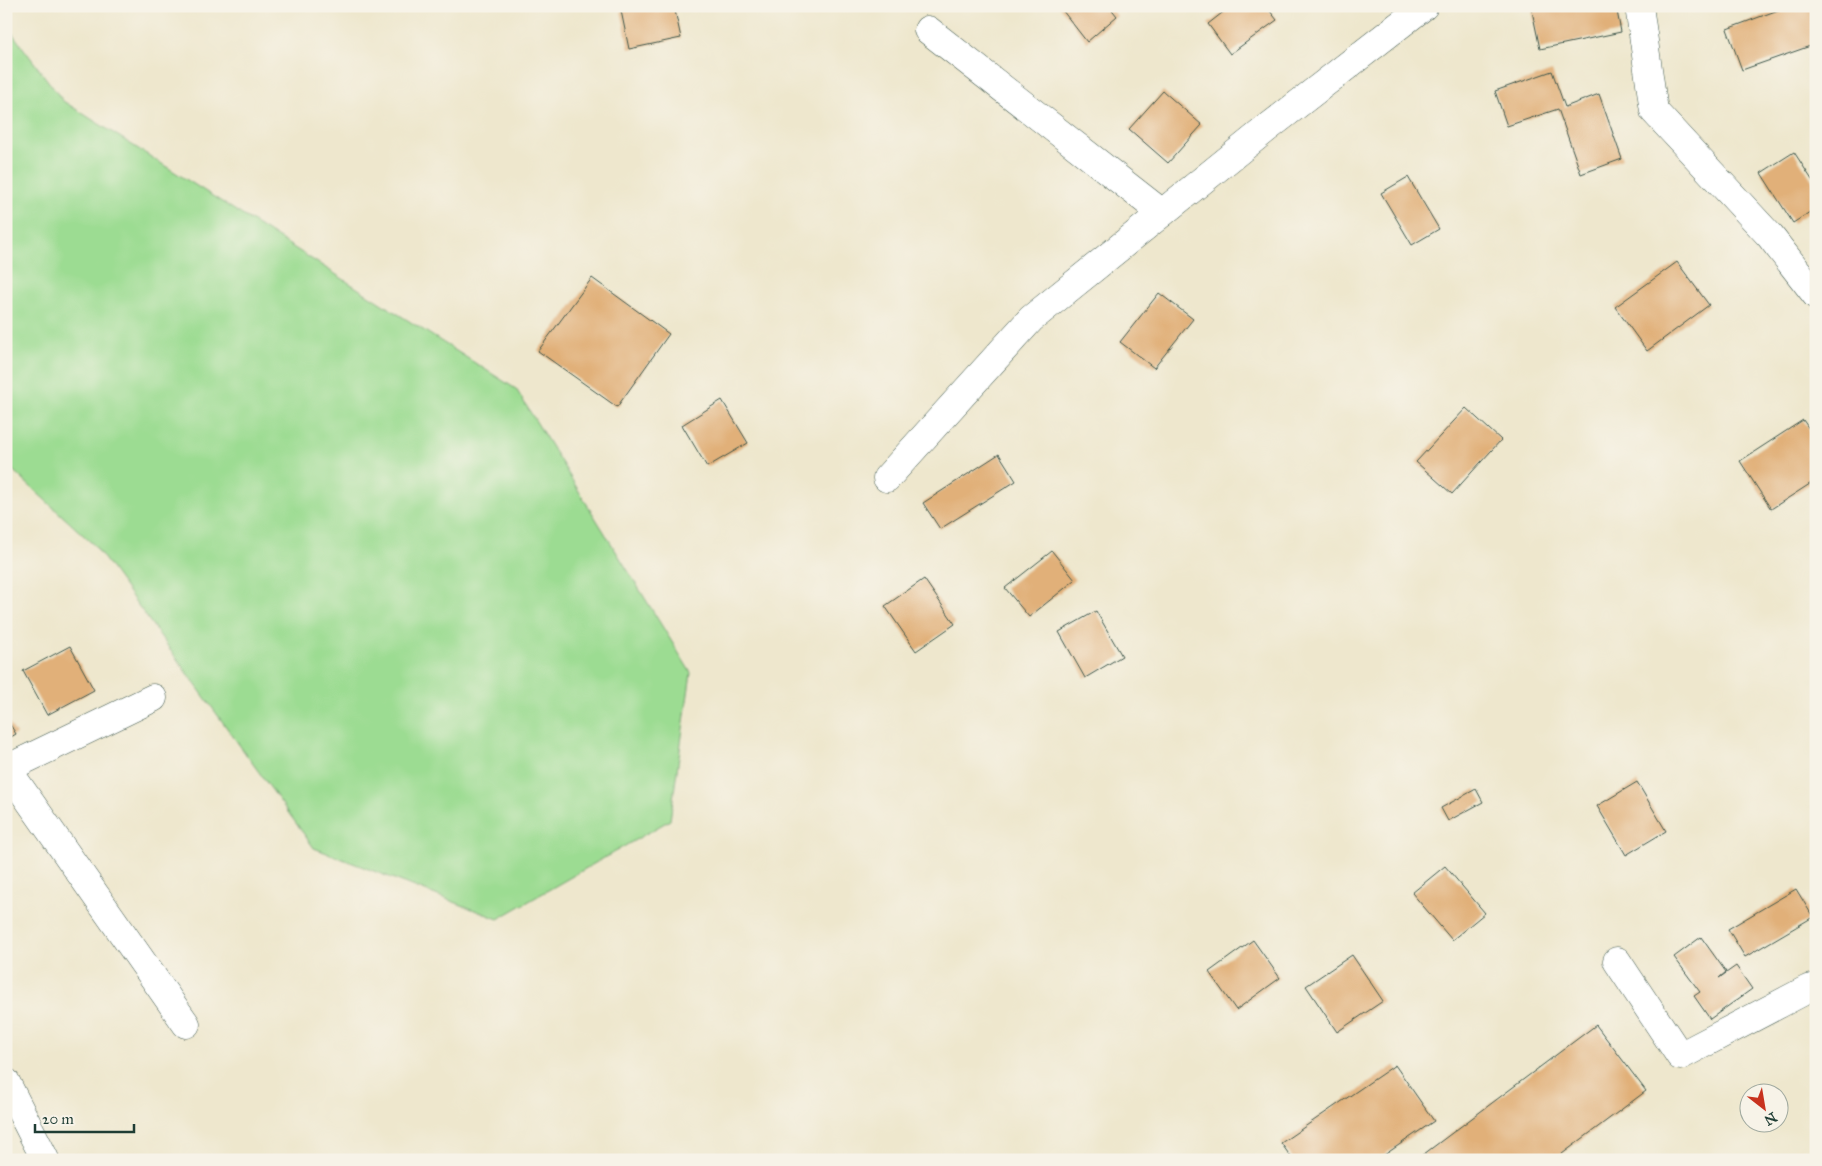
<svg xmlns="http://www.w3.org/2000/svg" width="1822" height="1166" viewBox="0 0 1822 1166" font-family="'IM FELL Great Primer',serif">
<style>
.green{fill:#9cdc92;stroke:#5e8c63}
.building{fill:#e1b079}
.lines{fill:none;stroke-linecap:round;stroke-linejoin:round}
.minor-casing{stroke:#3e564b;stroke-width:29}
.minor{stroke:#fff;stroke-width:28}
</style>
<rect width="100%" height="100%" fill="#f7f3e8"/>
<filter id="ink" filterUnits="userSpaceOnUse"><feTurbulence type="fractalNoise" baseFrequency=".02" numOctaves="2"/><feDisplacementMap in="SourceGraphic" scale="10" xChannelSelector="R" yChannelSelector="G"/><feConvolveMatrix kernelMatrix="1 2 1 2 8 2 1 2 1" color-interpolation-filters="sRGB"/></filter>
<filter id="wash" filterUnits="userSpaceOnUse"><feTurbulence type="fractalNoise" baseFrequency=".0096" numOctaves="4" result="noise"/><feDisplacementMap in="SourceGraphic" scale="20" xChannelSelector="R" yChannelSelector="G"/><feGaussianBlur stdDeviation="1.12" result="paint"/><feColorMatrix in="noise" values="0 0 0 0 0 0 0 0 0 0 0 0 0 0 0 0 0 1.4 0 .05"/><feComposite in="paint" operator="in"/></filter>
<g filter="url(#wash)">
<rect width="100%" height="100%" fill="#eee7cd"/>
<!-- green -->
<path class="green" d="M6,25L63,101L516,389L691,673L670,820L498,919L314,848L95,546L6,464Z"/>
<g id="blocks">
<!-- building -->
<g class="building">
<path d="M620,6H674L681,38L629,49Z"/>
<path d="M1059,6H1109L1117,16L1087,42Z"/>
<path d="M1231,6H1266L1277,20L1230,54L1208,24Z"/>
<path d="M1531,6H1616L1621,32L1540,49Z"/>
<path d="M1789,6H1816V44L1742,70L1727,29Z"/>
<path d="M1552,71L1565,107L1599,94L1622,159L1581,174L1558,109L1507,126L1495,91Z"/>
<path d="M1163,91L1202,125L1168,163L1129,129Z"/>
<path d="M1794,152L1816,186V208L1793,223L1761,173Z"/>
<path d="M1408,177L1439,229L1412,245L1381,193Z"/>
<path d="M1677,262L1709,305L1647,351L1615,307Z"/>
<path d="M592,278L669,334L617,407L538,351Z"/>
<path d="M1159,293L1193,319L1154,368L1120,342Z"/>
<path d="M722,400L748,443L707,467L682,425Z"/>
<path d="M1466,408L1501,440L1452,494L1416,462Z"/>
<path d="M1803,420L1816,439V480L1771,509L1740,461Z"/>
<path d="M999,454L1016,481L940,529L923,503Z"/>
<path d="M1052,551L1075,580L1029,617L1005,588Z"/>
<path d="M924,579L955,624L916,651L885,606Z"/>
<path d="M1096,611L1122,656L1085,678L1059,632Z"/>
<path d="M70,646L94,690L47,715L23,671Z"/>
<path d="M6,718L16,734L6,740Z"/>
<path d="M1637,782L1666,831L1626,855L1597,806Z"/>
<path d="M1476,789L1483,802L1448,821L1441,808Z"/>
<path d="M1445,866L1485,913L1452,940L1412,893Z"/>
<path d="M1796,889L1813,917L1745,957L1728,929Z"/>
<path d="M1701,937L1726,972L1719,978L1736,966L1752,989L1710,1019L1694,996L1700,992L1674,957Z"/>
<path d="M1253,940L1280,978L1236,1010L1209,972Z"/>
<path d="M1352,955L1383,1001L1337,1032L1306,986Z"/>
<path d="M1596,1025L1646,1091L1554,1160H1416Z"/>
<path d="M1395,1065L1434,1121L1377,1160H1293L1281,1143Z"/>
</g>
</g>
</g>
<g filter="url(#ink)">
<use href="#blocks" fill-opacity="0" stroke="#3e564b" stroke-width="1"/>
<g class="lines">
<!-- minor casing -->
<g class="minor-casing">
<g id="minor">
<path d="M1639,6L1654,111L1770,236L1816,295"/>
<path d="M928,30L1162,213"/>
<path d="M887,478L1031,319L1266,129L1424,6"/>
<path d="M6,769L153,698"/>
<path d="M7,769L186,1024"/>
<path d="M1617,961L1680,1056L1808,989L1816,987"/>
<path d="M6,1082L45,1159"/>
</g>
</g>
<!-- minor -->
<use href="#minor" class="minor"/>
</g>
</g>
<!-- margin -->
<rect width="1822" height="1166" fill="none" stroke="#f7f3e8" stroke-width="25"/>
<!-- north arrow -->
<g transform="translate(1764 1108) rotate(149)"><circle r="24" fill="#f7f3e8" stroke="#a1aaa0"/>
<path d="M0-4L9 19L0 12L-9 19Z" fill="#c8321e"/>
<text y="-8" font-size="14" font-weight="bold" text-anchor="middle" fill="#1f3d34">N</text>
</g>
<!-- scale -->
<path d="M35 1124v8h99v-8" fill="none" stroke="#1f3d34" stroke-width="2.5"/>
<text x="42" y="1124" font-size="15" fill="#1f3d34" stroke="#f7f3e8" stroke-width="4" paint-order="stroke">20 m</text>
</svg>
